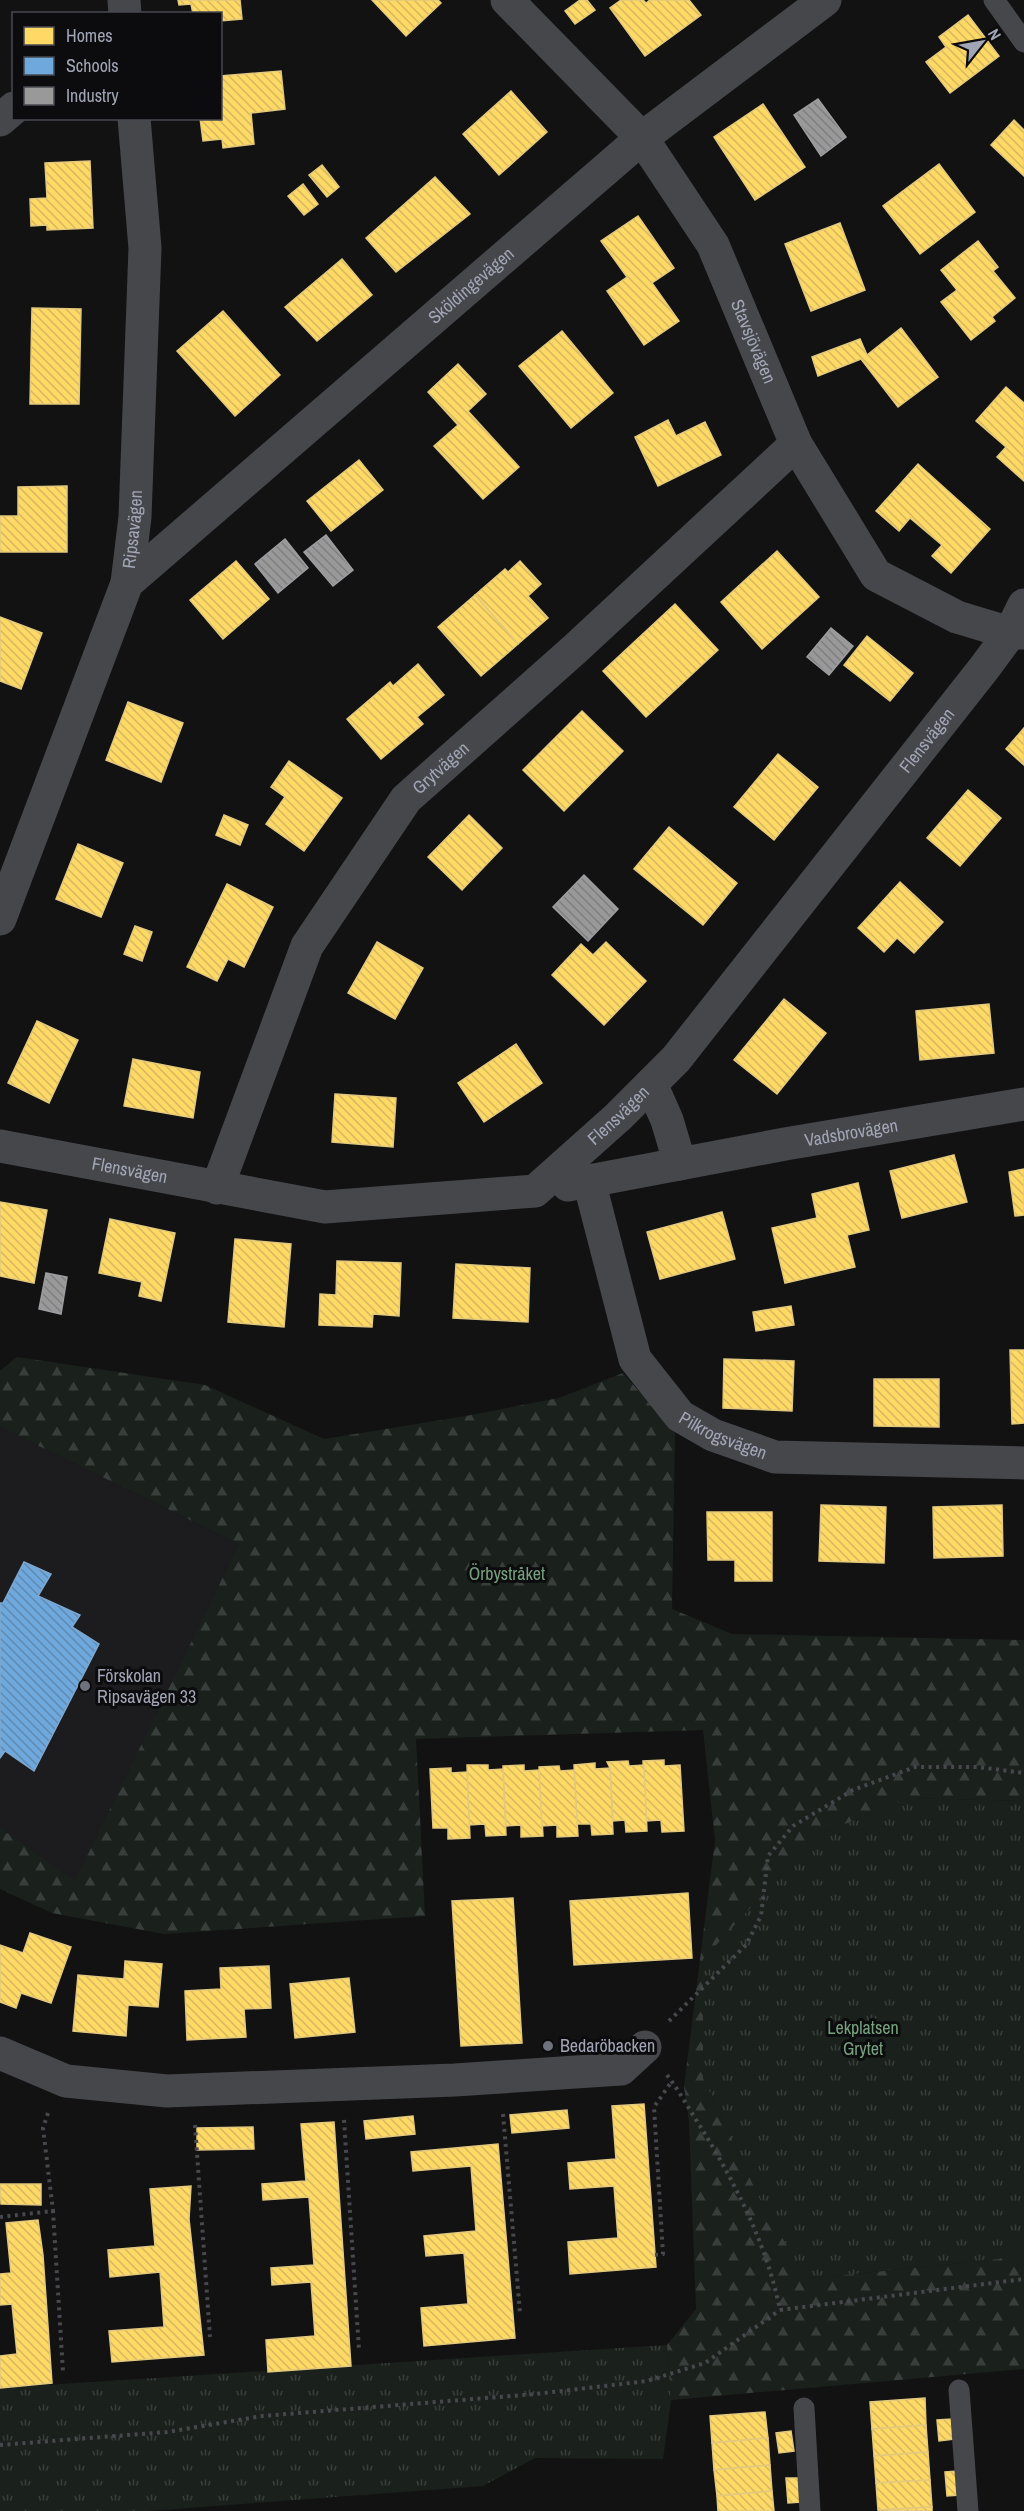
<svg xmlns="http://www.w3.org/2000/svg" width="1024" height="2511" viewBox="0 0 1024 2511" font-family="'Archivo Narrow',sans-serif">
<style>
.built{fill:#1c1c1e}
.grass{fill:url(#grass-tufts)}
.forest{fill:url(#forest-firs)}
.homes{fill:url(#homes-back-hatch);stroke:#e3c97e;stroke-width:1.5}
.schools{fill:url(#schools-back-hatch);stroke:#7ea7d0;stroke-width:1.5}
.industry{fill:url(#industry-back-hatch);stroke:#9b9da1;stroke-width:1.5}
.lines{fill:none;stroke-linecap:round;stroke-linejoin:round}
.path{stroke:#47484d;stroke-width:4;stroke-dasharray:3 4.5;stroke-linecap:butt}
.service{stroke:#46474b;stroke-width:21}
.minor{stroke:#46474b;stroke-width:33}
.tertiary{stroke:#46474b;stroke-width:33}
.poi-dot{fill:#6f727c;stroke:#0c0c0e;stroke-width:2}
.labels{text-anchor:middle;stroke-width:6;stroke-linejoin:round;paint-order:stroke}
.street-label{font-size:18px;fill:#a1a5b5;stroke:#0c0c0e}
.park-label{font-size:18px;fill:#76a17e;stroke:#0c0c0e}
.poi-label{font-size:18px;fill:#a1a5b5;stroke:#0c0c0e;text-anchor:start}
</style>
<defs>
<pattern id="grass-tufts" width="24" height="20" patternUnits="userSpaceOnUse" patternTransform="scale(1.5)"><rect width="24" height="20" fill="#1a211c"/><path d="M3 7l-1-3M5 7V3M7 7l1-3M15 17l-1-3M17 17v-4M19 17l1-3" fill="none" stroke="#383e3b"/></pattern>
<pattern id="forest-firs" width="22" height="20" patternUnits="userSpaceOnUse" patternTransform="scale(1.5)"><rect width="22" height="20" fill="#1a211c"/><path d="M5 1l3.5 6h-7zM16 11l3.5 6h-7z" fill="#383e3b"/></pattern>
<pattern id="homes-back-hatch" width="6" height="6" patternUnits="userSpaceOnUse" patternTransform="scale(1.5)"><rect width="6" height="6" fill="#ffd966"/><path d="M-1 5l2 2M0 0l6 6M5-1l2 2" fill="none" stroke="#d6b85c"/></pattern>
<pattern id="schools-back-hatch" width="6" height="6" patternUnits="userSpaceOnUse" patternTransform="scale(1.5)"><rect width="6" height="6" fill="#6fa8dc"/><path d="M-1 5l2 2M0 0l6 6M5-1l2 2" fill="none" stroke="#5f8ab2"/></pattern>
<pattern id="industry-back-hatch" width="6" height="6" patternUnits="userSpaceOnUse" patternTransform="scale(1.5)"><rect width="6" height="6" fill="#999"/><path d="M-1 5l2 2M0 0l6 6M5-1l2 2" fill="none" stroke="#7f7f80"/></pattern>
</defs>
<rect width="100%" height="100%" fill="#121212"/>
<!-- built -->
<path class="built" d="M0,1427L239,1544L75,1882L0,1828Z"/>
<!-- grass -->
<g class="grass">
<path d="M910,1798L1024,1801V2247L999,2259L807,2279L762,2204L703,2078V1959L818,1835Z"/>
<path d="M667,2345L671,2400L663,2459L535,2458L483,2486L148,2511H0V2388Z"/>
</g>
<!-- forest -->
<path class="forest" d="M17,1357L205,1385L324,1439L466,1416L559,1398L623,1373L675,1433L672,1609L732,1634L1024,1640V1801L910,1798L818,1835L703,1959V2078L762,2204L807,2279L999,2259L1024,2247V2369L671,2400L667,2345L696,2309L689,2121L684,2087L715,1840L703,1730L416,1739L425,1916L164,1934L52,1913L0,1889V1828L75,1881L239,1544L0,1427V1371Z"/>
<!-- homes -->
<g class="homes">
<path d="M178,0H240L242,19L220,21V14H193L191,4L179,5Z"/>
<path d="M372,0H438L441,3L406,36Z"/>
<path d="M580,0H587L595,10L575,24L565,11Z"/>
<path d="M621,0H643L646,3L650,0H689L701,15L645,56L610,8Z"/>
<path d="M968,15L999,56L950,93L926,62L946,47L939,37Z"/>
<path d="M281,71L285,109L251,113L254,144L223,148L222,139L203,141L200,118H220V76Z"/>
<path d="M511,91L547,132L499,175L463,134Z"/>
<path d="M763,104L805,167L755,200L714,137Z"/>
<path d="M1014,120L1024,130V176L991,145Z"/>
<path d="M90,161L93,228L47,230V225L31,226L30,199L47,198L45,163Z"/>
<path d="M939,164L975,212L920,254L883,206Z"/>
<path d="M322,165L339,187L327,197L309,175Z"/>
<path d="M435,177L470,214L396,272L366,238Z"/>
<path d="M303,184L318,204L304,215L288,196Z"/>
<path d="M638,216L674,268L652,283L679,321L644,345L607,291L627,277L601,241Z"/>
<path d="M840,223L865,290L811,311L785,244Z"/>
<path d="M978,241L998,267L993,271L1015,298L992,317L995,321L971,340L941,302L957,290L941,270Z"/>
<path d="M342,259L372,295L317,341L285,307Z"/>
<path d="M32,308L81,309L79,404H30Z"/>
<path d="M223,311L280,375L235,416L177,351Z"/>
<path d="M901,328L938,377L898,407L861,359L818,376L812,357L860,339L867,355Z"/>
<path d="M562,331L613,393L571,428L519,366Z"/>
<path d="M458,364L486,394L468,411L519,467L483,499L434,446L458,425L428,392Z"/>
<path d="M1006,387L1024,403V481L997,457L1006,447L976,421Z"/>
<path d="M668,420L676,436L705,422L721,455L658,486L635,437Z"/>
<path d="M359,460L383,490L331,531L307,501Z"/>
<path d="M918,464L990,529L951,573L932,556L942,545L910,518L899,531L876,511Z"/>
<path d="M67,486V552H0V516H18V487Z"/>
<path d="M777,551L819,597L762,649L721,602Z"/>
<path d="M236,561L269,599L223,639L190,600Z"/>
<path d="M520,561L541,584L528,596L548,618L518,644L475,595L505,569L508,572Z"/>
<path d="M475,595L518,644L481,676L438,627Z"/>
<path d="M675,604L718,650L646,717L603,671Z"/>
<path d="M0,617L42,633L21,689L0,681Z"/>
<path d="M867,636L913,673L890,701L844,665Z"/>
<path d="M418,664L444,695L417,717L423,724L381,759L347,719L390,682L393,686Z"/>
<path d="M128,702L183,723L161,782L106,760Z"/>
<path d="M582,711L623,751L564,811L523,770Z"/>
<path d="M1024,728V765L1006,749Z"/>
<path d="M778,754L818,787L774,840L734,807Z"/>
<path d="M289,761L342,798L304,851L266,824L285,797L271,787Z"/>
<path d="M968,790L1001,818L960,866L927,838Z"/>
<path d="M224,815L248,825L240,845L216,835Z"/>
<path d="M469,815L502,848L462,890L428,857Z"/>
<path d="M669,827L737,883L703,925L634,869Z"/>
<path d="M78,844L123,863L101,917L56,899Z"/>
<path d="M900,882L943,922L914,953L897,938L884,952L858,928Z"/>
<path d="M227,884L273,907L244,967L228,959L217,981L187,967Z"/>
<path d="M135,926L152,932L142,961L124,954Z"/>
<path d="M377,942L423,968L395,1019L348,993Z"/>
<path d="M606,942L646,981L604,1025L552,975L581,944L593,955Z"/>
<path d="M784,999L826,1033L777,1094L734,1060Z"/>
<path d="M989,1004L994,1053L920,1060L916,1011Z"/>
<path d="M37,1021L78,1040L49,1103L8,1083Z"/>
<path d="M516,1044L542,1083L484,1122L458,1083Z"/>
<path d="M133,1059L200,1072L193,1118L124,1106Z"/>
<path d="M335,1094L396,1098L393,1147L332,1142Z"/>
<path d="M954,1155L967,1202L902,1218L890,1171Z"/>
<path d="M1024,1169V1215L1015,1216L1009,1172Z"/>
<path d="M858,1183L869,1230L847,1235L855,1267L785,1283L772,1228L817,1218L812,1194Z"/>
<path d="M0,1202L47,1210L34,1283L0,1276Z"/>
<path d="M722,1212L735,1259L660,1279L647,1232Z"/>
<path d="M110,1219L175,1233L161,1301L139,1296L142,1282L99,1273Z"/>
<path d="M235,1239L291,1244L284,1327L228,1322Z"/>
<path d="M337,1261L401,1263L399,1316L373,1314L372,1327L319,1325L320,1294L336,1295Z"/>
<path d="M456,1264L530,1268L528,1322L453,1318Z"/>
<path d="M791,1306L794,1325L756,1331L753,1312Z"/>
<path d="M1010,1350H1024V1423L1012,1424Z"/>
<path d="M724,1359L794,1361L792,1411L723,1408Z"/>
<path d="M874,1379H939V1427L874,1426Z"/>
<path d="M821,1505L886,1507L884,1563L819,1561Z"/>
<path d="M1002,1505L1003,1556L934,1558L933,1507Z"/>
<path d="M707,1512H772V1581H735V1560H708Z"/>
<path d="M664,1760V1766L680,1765L684,1831L662,1832L661,1820L646,1821L643,1761Z"/>
<path d="M628,1761L629,1766L644,1765L647,1831L626,1832L625,1820L613,1821L610,1768L607,1762Z"/>
<path d="M595,1763V1769L610,1768L613,1834L592,1835L591,1824H577L574,1765Z"/>
<path d="M467,1765H488V1770L503,1769L506,1835L486,1836L485,1824L469,1825Z"/>
<path d="M524,1765V1771L539,1770L543,1836L521,1837V1825L506,1826L503,1766Z"/>
<path d="M559,1766L560,1771L574,1770L578,1836L557,1837V1825L542,1826L539,1767Z"/>
<path d="M451,1768V1773L467,1772L470,1838L448,1839V1828H433L430,1769Z"/>
<path d="M688,1893L692,1958L574,1965L570,1901Z"/>
<path d="M513,1898L522,2043L461,2046L452,1901Z"/>
<path d="M30,1933L71,1947L51,2003L21,1993L16,2008L0,2002V1945L23,1953Z"/>
<path d="M125,1961L162,1964L158,2007L128,2005L126,2036L73,2031L78,1975L124,1979Z"/>
<path d="M269,1966L271,2008L244,2009L246,2037L187,2040L185,1991L221,1989L220,1968Z"/>
<path d="M349,1978L355,2032L295,2038L290,1984Z"/>
<path d="M644,2104L656,2267L570,2274L568,2242L618,2238L614,2186L570,2189L568,2163L616,2159L612,2106Z"/>
<path d="M567,2110L569,2128L512,2133L510,2115Z"/>
<path d="M413,2116L415,2134L366,2139L364,2121Z"/>
<path d="M334,2122L351,2366L268,2372L266,2340L315,2336L311,2282L272,2285L271,2268L314,2265L309,2197L263,2200L262,2184L306,2181L301,2124Z"/>
<path d="M253,2127L254,2149L197,2150V2128Z"/>
<path d="M498,2144L515,2338L424,2346L421,2308L468,2304L464,2253L426,2256L424,2236L476,2231L471,2166L413,2171L411,2152Z"/>
<path d="M0,2184H41V2205L1,2204Z"/>
<path d="M191,2186L189,2219L204,2355L112,2362L109,2331L164,2327L160,2272L110,2277L108,2250L155,2246L150,2189Z"/>
<path d="M38,2220L43,2255L52,2383L0,2388V2356L17,2354L12,2304L0,2305V2274L11,2273L6,2223Z"/>
<path d="M925,2398L926,2425L872,2429L870,2402Z"/>
<path d="M765,2412L768,2438L712,2443L710,2416Z"/>
<path d="M952,2419L954,2439L939,2441L937,2420Z"/>
<path d="M926,2425L928,2452L874,2456L872,2429Z"/>
<path d="M791,2431L794,2451L779,2453L776,2433Z"/>
<path d="M768,2438L770,2465L714,2470L712,2443Z"/>
<path d="M928,2452L930,2480L876,2483L874,2456Z"/>
<path d="M770,2465L772,2491L717,2496L714,2470Z"/>
<path d="M958,2471L960,2495L947,2496L945,2472Z"/>
<path d="M786,2478H799L801,2502L788,2503Z"/>
<path d="M930,2480L932,2507L878,2510L876,2483Z"/>
<path d="M772,2491L774,2511H718L717,2496Z"/>
<path d="M932,2507V2511L878,2510Z"/>
</g>
<!-- schools -->
<path class="schools" d="M24,1562L51,1574L38,1596L80,1615L72,1627L99,1644L34,1771L5,1751L0,1758V1603H3Z"/>
<!-- industry -->
<g class="industry">
<path d="M818,99L846,137L821,156L794,115Z"/>
<path d="M326,535L353,570L333,586L304,552Z"/>
<path d="M285,539L308,568L278,593L255,564Z"/>
<path d="M831,628L853,646L829,675L807,657Z"/>
<path d="M584,875L618,909L588,941L553,907Z"/>
<path d="M46,1273L67,1277L61,1314L39,1309Z"/>
</g>
<g class="lines">
<!-- path -->
<g class="path">
<path d="M669,2021L746,1945L761,1916L768,1856L793,1826L853,1790L915,1767H978L1024,1773"/>
<path d="M667,2075C680,2092 690,2111 702,2129C736,2185 767,2245 780,2310L1024,2279"/>
<path d="M48,2113L43,2128L53,2211"/>
<path d="M503,2114L520,2313"/>
<path d="M344,2120L359,2350"/>
<path d="M195,2125L210,2337"/>
<path d="M0,2217L53,2211L63,2372"/>
<path d="M655,2255L663,2254L654,2107L672,2081"/>
<path d="M0,2445L167,2432L262,2416L536,2394L647,2381L705,2363L780,2310"/>
</g>
<!-- service -->
<g class="service">
<path d="M994,0L1024,42"/>
<path d="M959,2390L968,2511"/>
<path d="M804,2408L810,2511"/>
</g>
<!-- minor -->
<g class="minor">
<path d="M124,0L125,14"/>
<path id="s1" d="M507,0L642,138L713,245L796,444L876,575L957,617L1010,633H1024"/>
<path d="M0,120L14,108"/>
<path id="s2" d="M127,583L135,517L145,248L134,118"/>
<path d="M651,1084L667,1120L680,1164"/>
<path id="s3" d="M0,1146L325,1207L535,1191L618,1117L676,1059L985,667L1010,633L1024,605"/>
<path id="s4" d="M589,1181L635,1359L680,1416L713,1435L775,1457L1024,1463"/>
<path id="s5" d="M568,1185L785,1144L1024,1104"/>
<path id="s6" d="M217,1188L307,946L406,799L575,649L796,444"/>
<path d="M0,2053L66,2081L167,2091L455,2080L621,2069L645,2047"/>
</g>
<!-- tertiary -->
<path class="tertiary" id="s7" d="M0,919L127,583L642,138L825,0"/>
</g>
<!-- markers -->
<g class="poi-dot">
<circle cx="85" cy="1686" r="6"/>
<circle cx="548" cy="2046" r="6"/>
</g>
<g class="labels">
<!-- street labels -->
<g class="street-label">
<text dy="6" stroke="none"><textPath href="#s7" startOffset="814">Sköldingevägen</textPath></text>
<text dy="6" stroke="none"><textPath href="#s1" startOffset="426">Stavsjövägen</textPath></text>
<text dy="6" stroke="none"><textPath href="#s2" startOffset="54">Ripsavägen</textPath></text>
<text dy="6" stroke="none"><textPath href="#s3" startOffset="1140">Flensvägen</textPath></text>
<text dy="6" stroke="none"><textPath href="#s6" startOffset="482">Grytvägen</textPath></text>
<text dy="6" stroke="none"><textPath href="#s3" startOffset="654">Flensvägen</textPath></text>
<text dy="6" stroke="none"><textPath href="#s5" startOffset="288">Vadsbrovägen</textPath></text>
<text dy="6" stroke="none"><textPath href="#s3" startOffset="132">Flensvägen</textPath></text>
<text dy="6" stroke="none"><textPath href="#s4" startOffset="304">Pilkrogsvägen</textPath></text>
</g>
<!-- park labels -->
<g class="park-label">
<text x="507" y="1580">Örbystråket</text>
<text x="863" y="2034">Lekplatsen<tspan x="863" dy="21">Grytet</tspan></text>
</g>
<!-- poi labels -->
<g class="poi-label">
<text x="97" y="1682">Förskolan<tspan x="97" dy="21">Ripsavägen 33</tspan></text>
<text x="560" y="2052">Bedaröbacken</text>
</g>
</g>
<!-- legend -->
<rect x="12" y="12" width="210" height="108" fill="#0c0c0e" stroke="#484951" stroke-width="1.5"/>
<rect x="24" y="27" width="30" height="18" fill="#ffd966" stroke="#484951" stroke-width="1.5"/>
<text x="66" y="42" font-size="18" fill="#a1a5b5">Homes</text>
<rect x="24" y="57" width="30" height="18" fill="#6fa8dc" stroke="#484951" stroke-width="1.5"/>
<text x="66" y="72" font-size="18" fill="#a1a5b5">Schools</text>
<rect x="24" y="87" width="30" height="18" fill="#999999" stroke="#484951" stroke-width="1.5"/>
<text x="66" y="102" font-size="18" fill="#a1a5b5">Industry</text>
<!-- north arrow -->
<g transform="translate(982 42) rotate(59)" stroke="#0c0c0e" stroke-width="4.5" paint-order="stroke">
<path d="M0-4.5L10 22L0 15L-10 22Z" fill="#a1a5b5"/>
<text y="-9" font-size="16" font-weight="bold" text-anchor="middle" fill="#a1a5b5">N</text>
</g>
</svg>
